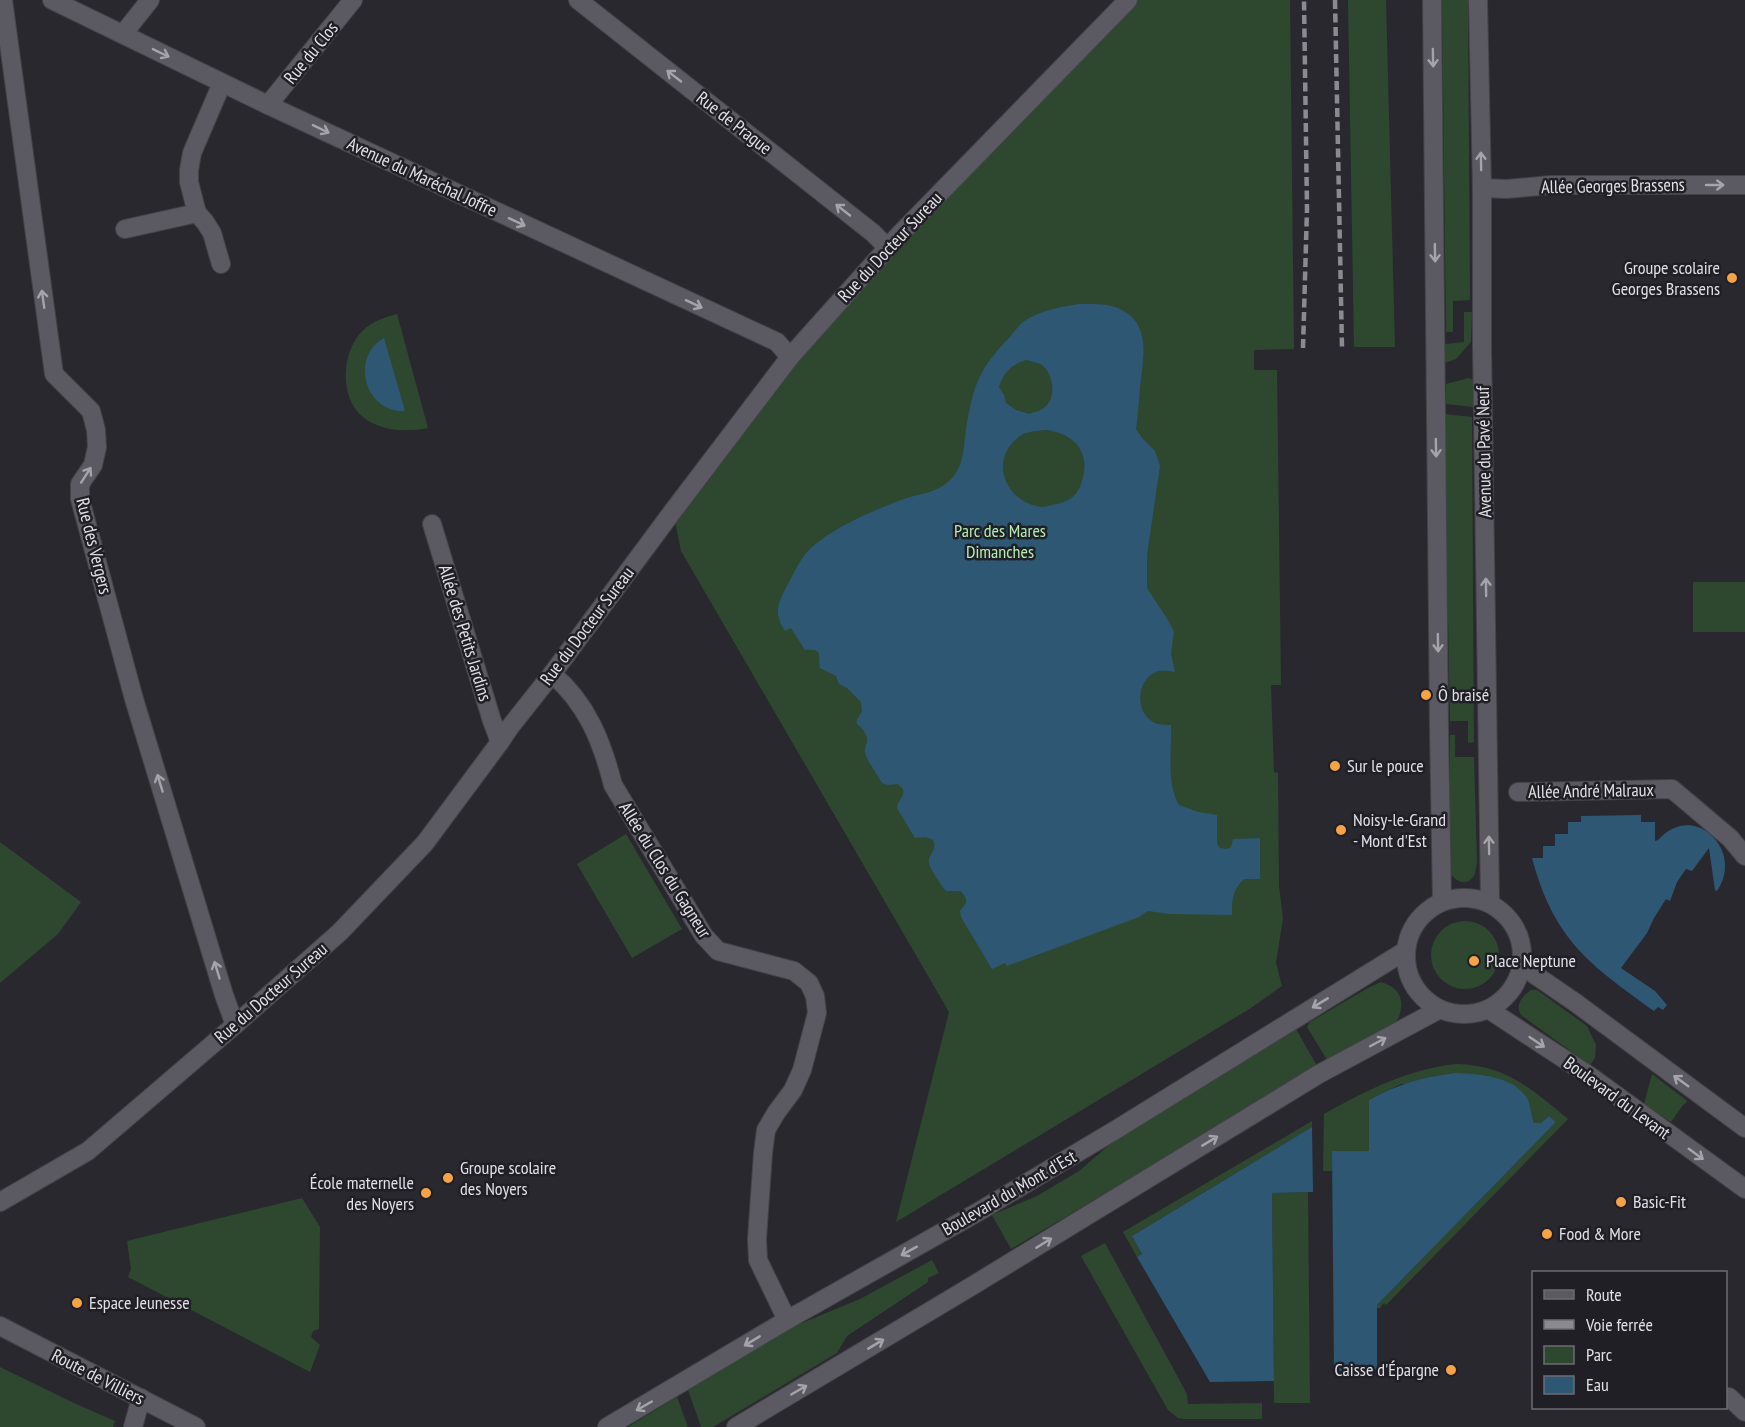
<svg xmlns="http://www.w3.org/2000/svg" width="1745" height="1427" viewBox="0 0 1745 1427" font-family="'PT Sans Narrow',sans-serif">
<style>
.green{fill:#2d482f}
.water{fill:#2e5774;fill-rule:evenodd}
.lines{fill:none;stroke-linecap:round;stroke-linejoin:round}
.street-casing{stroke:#434348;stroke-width:20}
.secondary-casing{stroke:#434348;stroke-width:20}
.street{stroke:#5b5a62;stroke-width:18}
.secondary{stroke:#5b5a62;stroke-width:18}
.rail{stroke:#8b8a90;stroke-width:4.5;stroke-dasharray:9 4.5;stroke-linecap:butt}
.oneway{stroke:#a5a4aa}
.poi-dot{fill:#f5a346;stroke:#1f1f25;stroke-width:2}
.labels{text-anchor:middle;stroke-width:5;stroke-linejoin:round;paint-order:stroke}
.street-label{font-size:18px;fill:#e1e0e5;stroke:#1f1f25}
.poi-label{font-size:18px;fill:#e1e0e5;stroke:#1f1f25;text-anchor:start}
.park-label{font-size:18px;fill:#b2edb5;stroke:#1f1f25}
</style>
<rect width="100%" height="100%" fill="#29282f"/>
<!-- green -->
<g class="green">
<path d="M1136,0H1290L1294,349L1254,350V370H1277L1281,685H1271L1274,772L1278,773L1279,886L1283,918L1276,963L1282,986L1251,1008L896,1222L949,1012L681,551L673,511L790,357Z"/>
<path d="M1348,0H1386L1395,347H1354Z"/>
<path d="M1442,0H1468L1470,300L1453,301V332H1446Z"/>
<path d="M1464,312H1472L1471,342L1456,359L1445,363V344L1464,342Z"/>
<path d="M397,314L428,428C406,432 382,432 363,417C337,396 342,345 367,327C376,320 386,317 397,314Z"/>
<path d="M1469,378L1473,380V407L1446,404V384Z"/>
<path d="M1444,414L1472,417L1474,742L1468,743V721H1450Z"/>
<rect x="1693" y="582" width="52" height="50"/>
<path d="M1450,735H1455V757H1474L1477,862C1476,867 1476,873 1473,877C1466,887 1454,881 1450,872Z"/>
<path d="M626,834L682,929L632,958L577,864Z"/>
<path d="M0,842L81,902L58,934L0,983Z"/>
<circle cx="1465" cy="955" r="34"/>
<path d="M1381,982C1401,988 1406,1002 1397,1021L1329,1063L1307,1027L1310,1022L1368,988Z"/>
<path d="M1531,990H1537L1587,1026L1596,1045L1595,1058L1590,1065L1521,1015C1515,1005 1522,996 1531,990Z"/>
<path d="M1296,1029L1317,1066V1069L1011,1249L992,1215L1037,1196L1079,1171L1129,1128Z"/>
<path d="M1457,1064C1506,1065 1533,1090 1568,1119L1386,1305L1384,1303L1381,1306V1308H1377V1305L1556,1122L1549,1116L1541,1123H1534L1526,1098L1519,1090L1401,1084L1369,1100V1151H1333L1332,1171H1323L1324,1114C1367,1090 1408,1069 1457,1064Z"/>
<path d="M1652,1074L1686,1100L1687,1102L1683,1105L1671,1122L1644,1104Z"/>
<path d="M1312,1121V1127L1132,1236L1142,1254L1137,1257L1123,1232Z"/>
<path d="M1308,1192L1310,1403H1274L1272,1193Z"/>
<path d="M302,1198L320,1227L319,1329L313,1331L311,1337L320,1345L310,1372L128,1277L131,1269L127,1241Z"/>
<path d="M1105,1243L1187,1394L1188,1404L1262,1403V1419H1184L1178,1418L1168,1410L1081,1256Z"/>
<path d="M932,1260L939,1273L928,1278V1282L847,1336L837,1353L713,1427H701L688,1390L790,1328L860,1299Z"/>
<path d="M0,1367L74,1403L115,1421L113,1427H0Z"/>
<path d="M677,1397L688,1427H628Z"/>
</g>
<!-- water -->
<g class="water">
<path d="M1079,304C1092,304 1108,303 1120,309C1152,324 1143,359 1140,387C1139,401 1138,415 1136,429L1142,438L1155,451L1160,466L1147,555V588L1166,617L1174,631L1171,654L1175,672C1169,671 1161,670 1156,672C1136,680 1135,712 1153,722C1158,725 1166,725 1171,725C1172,751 1166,783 1179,805L1198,812L1217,815V844L1220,848L1227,849L1231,847L1233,839L1260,838V879H1244C1232,891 1232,899 1232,915L1169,914L1148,911L1139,917L1007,966L1005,963L992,969L961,917L960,911L966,903V898L961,891H947L943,888C939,881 931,871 929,863C927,854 938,852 933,840L926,837L915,838L897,808C897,800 905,798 903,789L898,784L888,785L882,783C878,775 867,761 865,753C863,747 870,742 866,735C861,722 850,728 862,712L861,702L847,688L839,684L836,676L820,668C818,653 823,649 805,650L791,628L785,631C773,612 778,603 788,584C793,574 799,562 806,553C827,530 872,511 901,500C917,494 934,494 948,482C966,467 963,445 967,423C974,384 980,368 1008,339C1013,334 1017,327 1023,322C1038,311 1060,307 1079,304ZM1026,360C1030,361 1036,362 1040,364C1053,371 1057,396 1046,406C1042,411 1034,412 1029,414L1016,410L1006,403L1004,395L999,387C1004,372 1011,365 1026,360ZM1046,430C1072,433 1090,450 1083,477C1079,494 1072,501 1056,504C1051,505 1046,507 1042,507C1006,503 987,460 1020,436C1027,431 1037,431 1046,430Z"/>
<path d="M384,338L405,411C364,413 350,356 384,338Z"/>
<path d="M1641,815V822H1655V841L1658,840C1695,799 1745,852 1717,891L1715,890L1709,848L1692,871L1686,869L1677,882L1670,901L1666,899L1654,918L1647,933L1621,968L1655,991L1667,1005L1663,1010L1658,1007L1654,1011C1589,964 1554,940 1532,858H1543V846H1555V834H1568V822H1581V816Z"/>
<path d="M1456,1073C1479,1074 1515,1076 1528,1100C1531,1108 1531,1116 1534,1123H1541L1549,1116L1556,1122L1377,1305V1370L1334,1371L1332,1151H1369V1100C1398,1084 1423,1077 1456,1073Z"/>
<path d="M1312,1127L1313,1192L1272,1193L1274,1381L1210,1382L1137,1257L1142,1254L1132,1236Z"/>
</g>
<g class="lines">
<!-- street casing -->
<g class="street-casing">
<g id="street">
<path d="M3,0L54,374L91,411L96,430L97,447L93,465L80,484V499L134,699L224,995L235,1025"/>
<path d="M52,0L268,105L777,342L790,357"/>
<path d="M578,0L873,233L888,248"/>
<path d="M123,34L150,0"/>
<path d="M268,105L353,0"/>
<path d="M1482,188L1507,189L1551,185H1745"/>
<path d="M125,229L197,213"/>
<path d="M221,264L212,233L205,222L197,213L189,182V170L192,153L222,83"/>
<path d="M432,524L492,721L500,742"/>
<path d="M552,674C587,703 602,742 613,785L704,936L718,951L794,971L809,983L815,996L817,1013L802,1070L793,1090L776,1113L766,1130L763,1153L757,1239L758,1260L787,1320"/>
<path d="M1518,792L1672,789L1730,838L1745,856"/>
<path d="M0,1202L88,1151L235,1025L340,932L425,843L500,742L510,727L552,674L673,511L790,357L899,235L1128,0"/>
<path d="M1729,1397L1745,1412"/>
<path d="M133,1427L141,1398"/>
</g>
</g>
<!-- secondary casing -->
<g class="secondary-casing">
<g id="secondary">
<path d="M1432,0L1439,728L1442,902"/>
<path d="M1478,0L1482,188V346L1490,903"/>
<circle cx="1464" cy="956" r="58"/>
<path d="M1522,966L1576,1003L1745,1128"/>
<path d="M1488,1009L1590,1076L1745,1189"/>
<path d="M0,1326L196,1427"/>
<path d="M607,1427L787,1320L978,1212L1117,1129L1405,951"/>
<path d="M736,1427L972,1286L1319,1074L1440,1009"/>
</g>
</g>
<!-- street -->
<use href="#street" class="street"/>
<!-- secondary -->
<use href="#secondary" class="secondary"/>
<!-- rail -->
<g class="rail">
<path d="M1335,0L1342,348"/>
<path d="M1303,348L1307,209L1304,0"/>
</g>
</g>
<!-- one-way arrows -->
<defs><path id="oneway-shaft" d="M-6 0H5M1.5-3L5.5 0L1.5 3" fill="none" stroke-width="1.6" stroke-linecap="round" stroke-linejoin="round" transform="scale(1.5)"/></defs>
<g class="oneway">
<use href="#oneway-shaft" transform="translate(161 53) rotate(26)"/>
<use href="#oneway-shaft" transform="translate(1433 58) rotate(89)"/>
<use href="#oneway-shaft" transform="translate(674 76) rotate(-142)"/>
<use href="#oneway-shaft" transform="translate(321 129) rotate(26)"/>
<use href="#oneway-shaft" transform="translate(1481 161) rotate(-91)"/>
<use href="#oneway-shaft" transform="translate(1715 185)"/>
<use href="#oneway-shaft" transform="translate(843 210) rotate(-142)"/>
<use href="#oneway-shaft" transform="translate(517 222) rotate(25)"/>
<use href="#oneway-shaft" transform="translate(1435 253) rotate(89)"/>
<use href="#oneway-shaft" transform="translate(43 299) rotate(-98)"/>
<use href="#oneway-shaft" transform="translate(694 304) rotate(25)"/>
<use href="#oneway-shaft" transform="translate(1436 448) rotate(89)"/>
<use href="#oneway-shaft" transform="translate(86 475) rotate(-57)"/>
<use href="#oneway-shaft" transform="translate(1486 587) rotate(-91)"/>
<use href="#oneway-shaft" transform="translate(1438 643) rotate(89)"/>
<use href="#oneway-shaft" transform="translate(160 783) rotate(-107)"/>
<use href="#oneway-shaft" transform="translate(1489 845) rotate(-91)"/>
<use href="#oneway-shaft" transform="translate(217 970) rotate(-107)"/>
<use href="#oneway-shaft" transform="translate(1320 1003) rotate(149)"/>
<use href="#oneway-shaft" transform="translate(1378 1042) rotate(-28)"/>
<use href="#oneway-shaft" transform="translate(1537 1042) rotate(34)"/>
<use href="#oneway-shaft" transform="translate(1681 1081) rotate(-144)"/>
<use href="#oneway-shaft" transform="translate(1210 1141) rotate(-31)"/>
<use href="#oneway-shaft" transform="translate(1696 1154) rotate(36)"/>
<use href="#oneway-shaft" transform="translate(1044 1243) rotate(-32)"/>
<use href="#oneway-shaft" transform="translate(909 1251) rotate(151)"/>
<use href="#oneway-shaft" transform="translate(752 1341) rotate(149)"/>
<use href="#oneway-shaft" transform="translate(876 1344) rotate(-31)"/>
<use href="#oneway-shaft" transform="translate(799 1390) rotate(-30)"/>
<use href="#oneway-shaft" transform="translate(644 1406) rotate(150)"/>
</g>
<!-- markers -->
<g class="poi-dot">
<circle cx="1732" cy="278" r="6"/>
<circle cx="1426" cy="695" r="6"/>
<circle cx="1335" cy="766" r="6"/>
<circle cx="1341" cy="830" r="6"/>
<circle cx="1474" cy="961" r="6"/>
<circle cx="448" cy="1178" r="6"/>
<circle cx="426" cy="1193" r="6"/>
<circle cx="1621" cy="1202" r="6"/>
<circle cx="1547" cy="1234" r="6"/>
<circle cx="77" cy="1303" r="6"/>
<circle cx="1451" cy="1370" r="6"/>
</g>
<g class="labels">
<!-- street labels -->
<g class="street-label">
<text transform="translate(311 53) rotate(-51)" y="6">Rue du Clos</text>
<text transform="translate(734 123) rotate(38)" y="6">Rue de Prague</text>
<text transform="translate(422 177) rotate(25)" y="6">Avenue du Maréchal Joffre</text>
<text transform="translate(1613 186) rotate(-1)" y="6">Allée Georges Brassens</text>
<text transform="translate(890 247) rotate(-47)" y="6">Rue du Docteur Sureau</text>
<text transform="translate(1484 452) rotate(-91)" y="6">Avenue du Pavé Neuf</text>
<text transform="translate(94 546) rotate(76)" y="6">Rue des Vergers</text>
<text transform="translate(587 626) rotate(-53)" y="6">Rue du Docteur Sureau</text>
<text transform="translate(465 633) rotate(73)" y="6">Allée des Petits Jardins</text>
<text transform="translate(1591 791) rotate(-1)" y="6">Allée André Malraux</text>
<text transform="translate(665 870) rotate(58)" y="6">Allée du Clos du Gagneur</text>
<text transform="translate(271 993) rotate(-41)" y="6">Rue du Docteur Sureau</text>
<text transform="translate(1617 1098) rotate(36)" y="6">Boulevard du Levant</text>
<text transform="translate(1009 1193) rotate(-30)" y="6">Boulevard du Mont d'Est</text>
<text transform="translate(98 1377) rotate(27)" y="6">Route de Villiers</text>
</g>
<!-- poi labels -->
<g class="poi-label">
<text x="1720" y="274" text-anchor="end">Groupe scolaire<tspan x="1720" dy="21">Georges Brassens</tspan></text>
<text x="1438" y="701">Ô braisé</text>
<text x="1347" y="772">Sur le pouce</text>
<text x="1353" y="826">Noisy-le-Grand<tspan x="1353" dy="21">- Mont d'Est</tspan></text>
<text x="1486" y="967">Place Neptune</text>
<text x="460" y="1174">Groupe scolaire<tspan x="460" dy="21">des Noyers</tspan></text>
<text x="414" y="1189" text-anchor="end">École maternelle<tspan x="414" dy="21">des Noyers</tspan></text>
<text x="1633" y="1208">Basic-Fit</text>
<text x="1559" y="1240">Food &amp; More</text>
<text x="89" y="1309">Espace Jeunesse</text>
<text x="1439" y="1376" text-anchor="end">Caisse d'Épargne</text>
</g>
<!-- park labels -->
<g class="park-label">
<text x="1000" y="537">Parc des Mares<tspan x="1000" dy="21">Dimanches</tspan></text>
</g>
</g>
<!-- legend -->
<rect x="1532" y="1271" width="195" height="138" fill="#1f1f25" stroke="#6d6c72" stroke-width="1.5"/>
<rect x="1544" y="1290" width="30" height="9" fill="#5b5a62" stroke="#6d6c72" stroke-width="1.5"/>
<text x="1586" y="1301" font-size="18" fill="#e1e0e5">Route</text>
<rect x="1544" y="1320" width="30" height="9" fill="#8b8a90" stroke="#6d6c72" stroke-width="1.5"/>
<text x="1586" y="1331" font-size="18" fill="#e1e0e5">Voie ferrée</text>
<rect x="1544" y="1346" width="30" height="18" fill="#2d482f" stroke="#6d6c72" stroke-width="1.5"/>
<text x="1586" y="1361" font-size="18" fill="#e1e0e5">Parc</text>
<rect x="1544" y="1376" width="30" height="18" fill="#2e5774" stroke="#6d6c72" stroke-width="1.5"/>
<text x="1586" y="1391" font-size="18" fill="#e1e0e5">Eau</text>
</svg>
